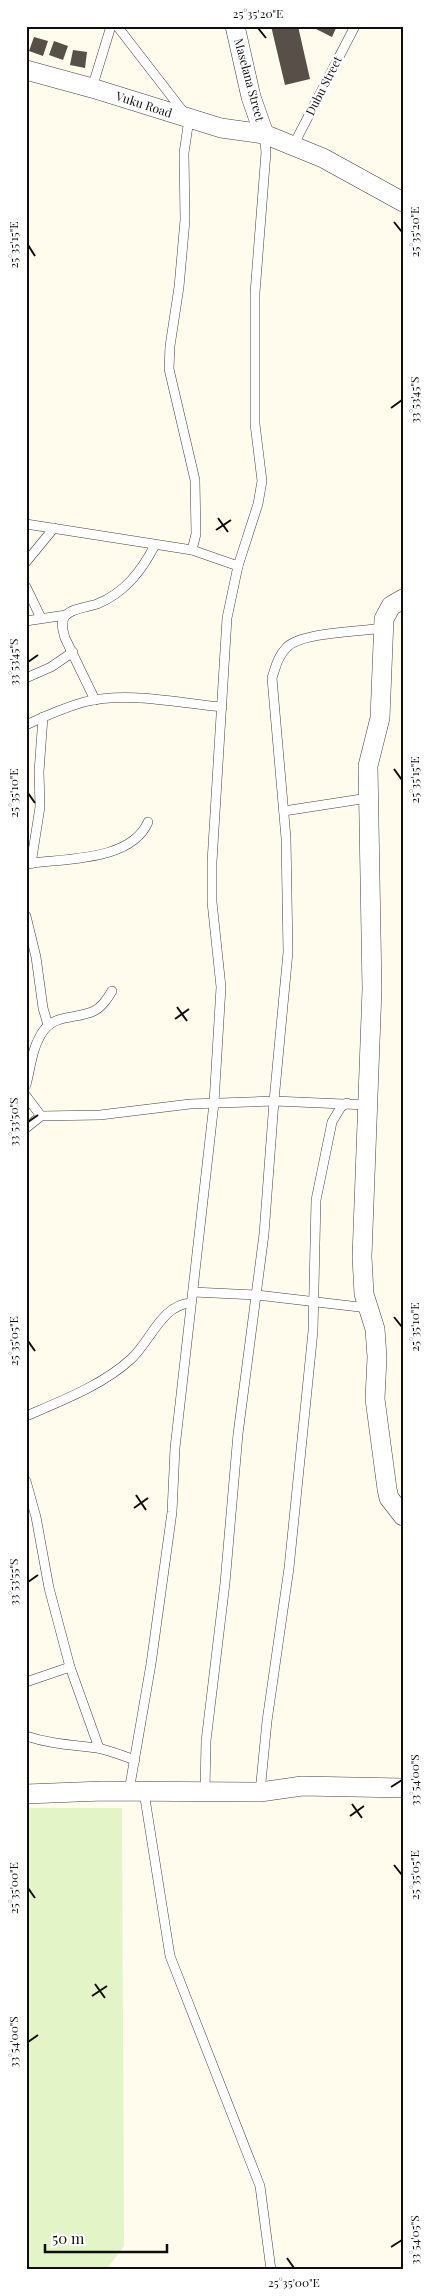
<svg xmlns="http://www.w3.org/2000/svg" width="429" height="2296" viewBox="0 0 429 2296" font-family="'Playfair Display',serif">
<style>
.pitch{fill:#e3f4c6}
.building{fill:#584f49}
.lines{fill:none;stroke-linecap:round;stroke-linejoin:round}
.lane-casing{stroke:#414141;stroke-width:10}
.street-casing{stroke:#414141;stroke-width:20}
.lane{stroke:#fff;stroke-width:9}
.street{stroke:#fff;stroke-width:19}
.ticks{fill:none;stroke:#0e0e0e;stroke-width:2}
.labels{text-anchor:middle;stroke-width:5;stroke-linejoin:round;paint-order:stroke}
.street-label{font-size:12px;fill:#0e0e0e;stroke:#fff}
.neatline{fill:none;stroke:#0e0e0e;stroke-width:2}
.ticks-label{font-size:12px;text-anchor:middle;fill:#0e0e0e}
</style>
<rect width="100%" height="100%" fill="#fffcee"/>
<!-- pitch -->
<path class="pitch" d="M26,1808H122L124,2246L106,2270H26Z"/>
<!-- building -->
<g class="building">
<path d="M271,26H298L310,79L285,85Z"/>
<path d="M310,26H337L332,37Z"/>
<path d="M34,37L48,41L43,56L29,51Z"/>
<path d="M54,41L68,46L63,60L49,55Z"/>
<path d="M73,50L87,52L85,68L70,65Z"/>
</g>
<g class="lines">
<!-- lane casing -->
<g class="lane-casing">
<g id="lane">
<path d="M117,26L189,119L184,153L185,220L179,287L170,346L169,369L195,480L196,534L192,550"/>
<path d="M92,88L111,26"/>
<path d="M293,146L355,26"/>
<path d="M26,524L192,550L238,566"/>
<path d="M26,562L54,528"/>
<path d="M26,587L41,618"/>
<path d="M26,621L66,615"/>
<path d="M26,678L51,667L73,652"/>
<path d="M95,700L65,638C63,631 60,622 65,616C72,608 88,607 97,604C125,593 142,570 155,545"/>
<path d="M26,725C45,716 63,708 84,702C127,691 178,703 222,707"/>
<path d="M284,811L368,798"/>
<path d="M26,864C63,858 131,862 148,822"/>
<path d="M31,864L40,807L39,772L43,717"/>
<path d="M26,916L36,957L43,1008L48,1025"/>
<path d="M26,1085C31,1066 32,1046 44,1030C56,1014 78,1019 94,1011C102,1007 107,999 112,991"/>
<path d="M26,1096L41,1116"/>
<path d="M26,1128L41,1116L100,1115L190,1104L274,1101L367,1105"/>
<path d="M193,1292L257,1295L368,1308"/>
<path d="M26,1416C61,1401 103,1385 131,1359C150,1342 162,1304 191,1303"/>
<path d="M26,1481L36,1517L49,1588L70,1667L99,1748"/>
<path d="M26,1682L70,1667"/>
<path d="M26,1736C50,1744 73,1745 97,1748C109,1750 123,1756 135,1760"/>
<path d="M129,1791L151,1664L172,1512L175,1448L214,1103L221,987L212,902V862L227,618L238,566L258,504L262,481L255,424V293L266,152L264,135"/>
<path d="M205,1791L206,1741L225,1583L238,1434L264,1234L274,1101L288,952L286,838L272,678C276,666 278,656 287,647C303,632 359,632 382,628"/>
<path d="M144,1792L170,1956L260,2186L271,2270"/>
<path d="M260,1792L267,1721L289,1568L313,1331L316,1200L332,1122L341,1107L347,1103"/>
</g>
</g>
<!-- street casing -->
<g class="street-casing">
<g id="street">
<path d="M235,26L251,97L264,134"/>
<path d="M26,70L92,88L221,128L264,134L323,158L403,202"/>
<path d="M403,599L391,606L384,619L380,718L368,766L372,989L362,1257L364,1294L375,1329L377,1357L375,1399L387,1489L389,1498L403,1516"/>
<path d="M26,1794L103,1791L260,1792L302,1786L403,1788"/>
</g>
</g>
<!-- lane -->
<use href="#lane" class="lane"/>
<!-- street -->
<use href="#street" class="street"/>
</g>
<!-- ticks -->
<path class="ticks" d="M258,28L266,38M394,222L402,232M28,245L35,256M391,408L402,400M218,518L228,532M216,530L231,520M28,662L38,655M394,769L402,780M28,793L35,803M177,1007L187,1021M175,1019L189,1009M28,1122L38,1115M394,1317L402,1327M28,1341L35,1351M136,1495L146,1510M134,1508L148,1498M28,1582L38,1575M391,1787L402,1780M352,1804L362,1818M350,1816L364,1806M394,1865L402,1875M28,1888L35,1898M95,1984L105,1998M92,1996L107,1986M28,2042L38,2035M391,2247L402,2240M287,2258L294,2268"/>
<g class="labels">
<!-- street labels -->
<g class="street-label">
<text transform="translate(249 80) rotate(75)" y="4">Maselana Street</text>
<text transform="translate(324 86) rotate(-63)" y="4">Dubu Street</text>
<text transform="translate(144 105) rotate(18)" y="4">Vuku Road</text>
</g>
</g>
<!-- border -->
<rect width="429" height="2296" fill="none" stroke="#ffffff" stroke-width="55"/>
<!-- scale -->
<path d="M45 2244v8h122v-8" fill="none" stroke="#0e0e0e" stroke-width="2.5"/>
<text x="52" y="2244" font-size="15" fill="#0e0e0e" stroke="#ffffff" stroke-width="4" paint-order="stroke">50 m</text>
<rect x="28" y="28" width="374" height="2240" class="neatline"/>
<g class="ticks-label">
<text x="258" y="18">25°35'20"E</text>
<text transform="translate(415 232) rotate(-90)" y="4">25°35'20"E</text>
<text transform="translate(14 245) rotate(-90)" y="4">25°35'15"E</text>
<text transform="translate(415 400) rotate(-90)" y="4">33°53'45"S</text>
<text transform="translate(14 662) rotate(-90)" y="4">33°53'45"S</text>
<text transform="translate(415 780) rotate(-90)" y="4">25°35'15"E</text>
<text transform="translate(14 793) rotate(-90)" y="4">25°35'10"E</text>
<text transform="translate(14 1122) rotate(-90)" y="4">33°53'50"S</text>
<text transform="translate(415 1327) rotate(-90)" y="4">25°35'10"E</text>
<text transform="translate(14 1341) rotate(-90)" y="4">25°35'05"E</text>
<text transform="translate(14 1582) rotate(-90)" y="4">33°53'55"S</text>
<text transform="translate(415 1780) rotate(-90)" y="4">33°54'00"S</text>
<text transform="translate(415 1875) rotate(-90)" y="4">25°35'05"E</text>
<text transform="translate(14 1888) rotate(-90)" y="4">25°35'00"E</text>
<text transform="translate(14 2042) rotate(-90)" y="4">33°54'00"S</text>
<text transform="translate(415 2240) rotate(-90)" y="4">33°54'05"S</text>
<text x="294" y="2287">25°35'00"E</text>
</g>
</svg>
